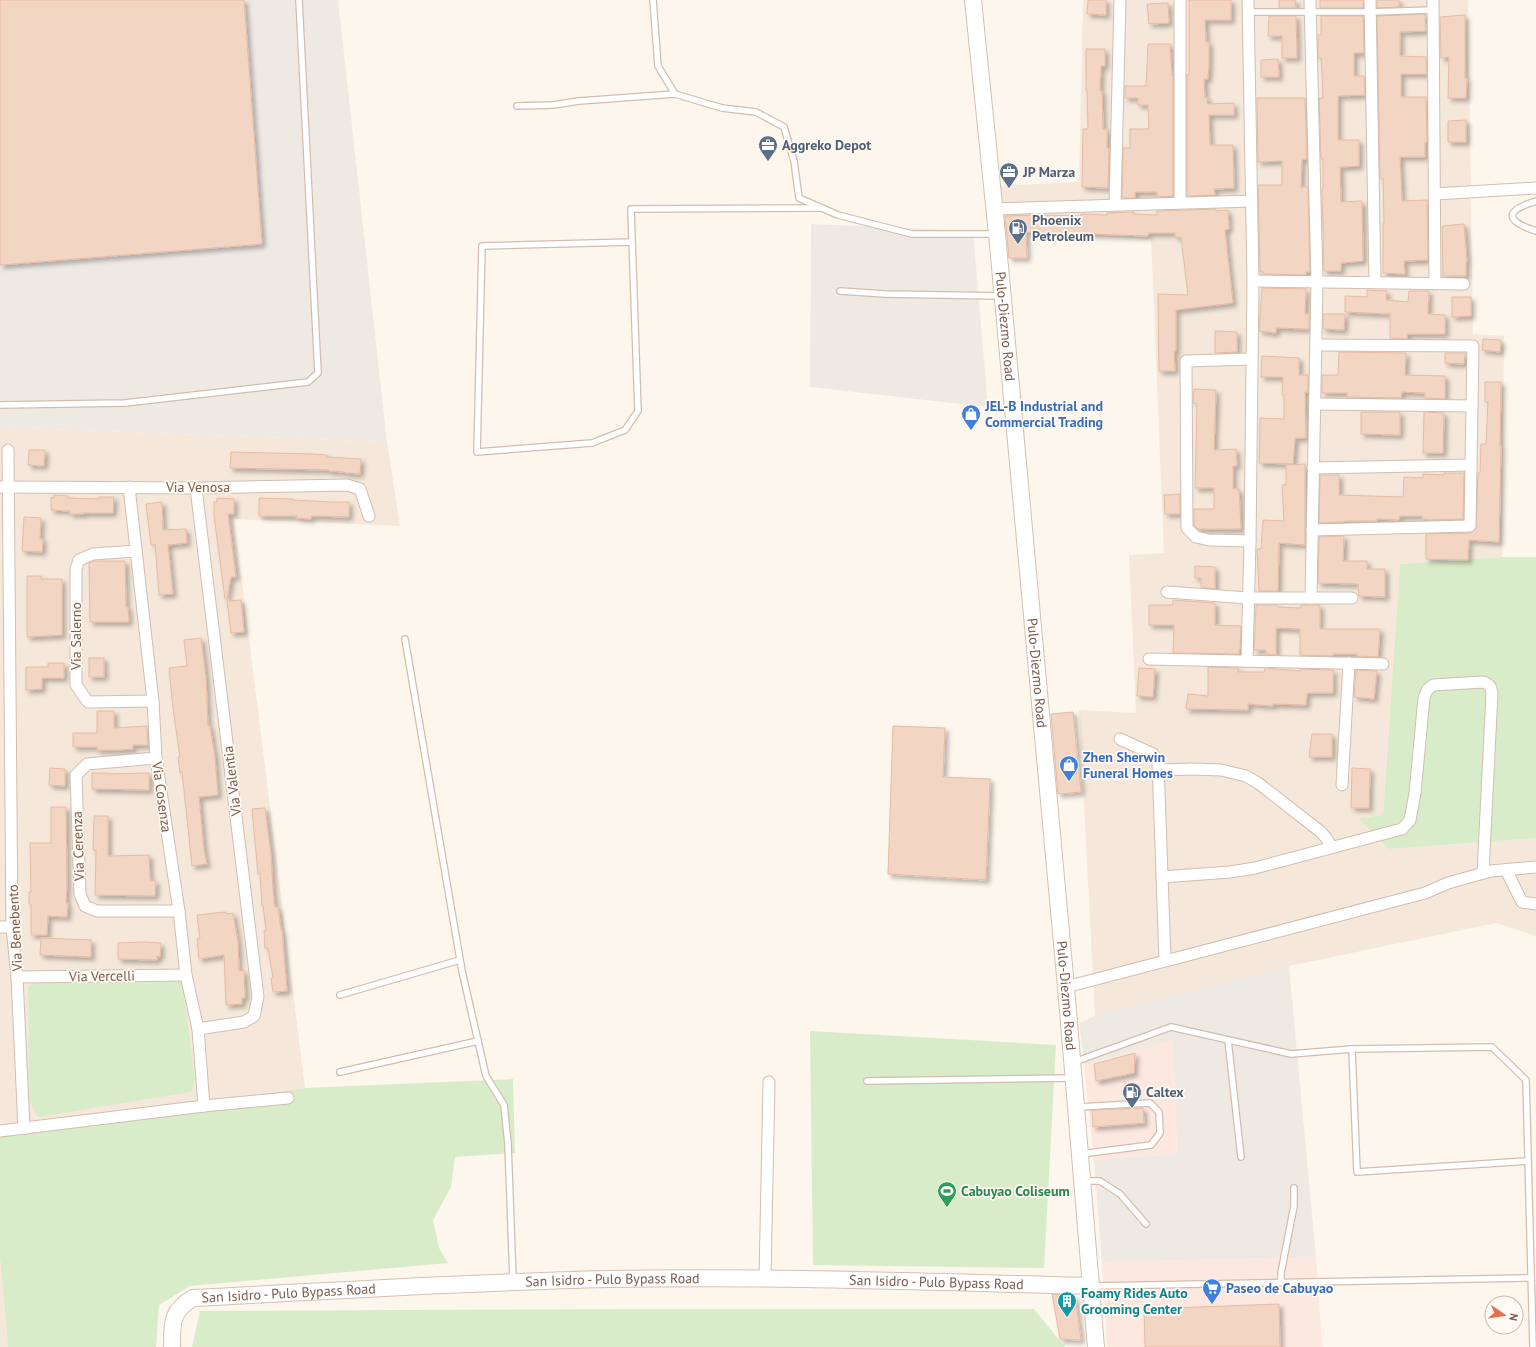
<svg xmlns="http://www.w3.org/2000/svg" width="1536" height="1347" viewBox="0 0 1536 1347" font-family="'PT Sans',sans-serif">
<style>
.residential{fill:#f5e8da}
.commercial{fill:#fde8e0}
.industrial{fill:#efe9e4}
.green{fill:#d8ecc9}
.building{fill:#f3d5c3;stroke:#e6bba3;filter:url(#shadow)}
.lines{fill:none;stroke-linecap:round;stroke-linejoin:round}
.lane-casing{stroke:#d1beb0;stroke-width:8}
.street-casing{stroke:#d1beb0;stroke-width:13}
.secondary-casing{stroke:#d6c0b0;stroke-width:18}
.lane{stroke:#fff;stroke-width:5.5}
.street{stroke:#fff;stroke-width:11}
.secondary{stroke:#fff;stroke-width:16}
.labels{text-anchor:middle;stroke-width:3.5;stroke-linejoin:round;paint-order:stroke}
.service-label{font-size:14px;font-weight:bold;fill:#4e5e75;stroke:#fffaf3;text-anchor:start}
.street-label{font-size:14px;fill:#7a5c4d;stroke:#fffaf3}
.shop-label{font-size:14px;font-weight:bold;fill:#366cbe;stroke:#fffaf3;text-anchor:start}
.leisure-label{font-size:14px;font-weight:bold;fill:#27864d;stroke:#fffaf3;text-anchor:start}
.culture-label{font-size:14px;font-weight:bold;fill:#0d838f;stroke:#fffaf3;text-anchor:start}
</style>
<defs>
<filter id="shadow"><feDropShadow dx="3.5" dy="3.5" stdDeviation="2" flood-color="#0004"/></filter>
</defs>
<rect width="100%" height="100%" fill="#fdf6ec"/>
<!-- residential -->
<g class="residential">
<path d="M1083,0H1468L1473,334L1504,336L1502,557L1400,564L1383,815L1358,818L1389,849L1536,838V936L1496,923L1289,966L1095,1016L1079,710L1136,713L1129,555L1164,553L1151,239L1003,233L996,186L1079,182Z"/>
<path d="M0,427L387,442L400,526L234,519L305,1088L0,1133Z"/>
<path d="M0,1258L8,1347H0Z"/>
</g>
<!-- commercial -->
<g class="commercial">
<path d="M1173,1040L1177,1154L1094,1160L1084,1065Z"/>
<path d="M1316,1257L1322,1347H1107L1102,1262Z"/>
</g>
<!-- industrial -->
<g class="industrial">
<path d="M0,0H338L387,442L0,427Z"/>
<path d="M811,224L973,231L988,407L810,387Z"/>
<path d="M1289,966L1316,1257L1102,1262L1094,1160L1177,1154L1173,1040L1084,1065L1079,1023L1095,1016Z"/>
</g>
<!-- green -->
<g class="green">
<path d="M1502,557H1536V838L1389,849L1358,818L1383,815L1400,564Z"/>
<path d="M182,980L195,1079L191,1092L38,1117L29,1101L28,987L35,982Z"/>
<path d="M810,1031L1056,1045L1044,1268L813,1265Z"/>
<path d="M513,1079L515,1153L455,1157L451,1187L433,1220L439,1248L448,1263L190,1286L159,1305L156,1347H8L0,1258V1133L305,1088Z"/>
<path d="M636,1309H1034L1065,1347H192L200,1311Z"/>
</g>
<!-- building -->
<g class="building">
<path d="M0,0H244L262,244L0,265Z"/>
<path d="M1088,0H1106V15L1087,14Z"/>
<path d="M1189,0H1231V20H1205L1206,42H1209V63L1208,79H1204L1205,98H1208L1207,104L1234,103V115H1209L1210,145H1233L1234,188L1214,189L1215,195L1187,196V75H1189Z"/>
<path d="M1279,0H1295L1296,8H1279Z"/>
<rect x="1320" y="0" width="43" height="8"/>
<path d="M1377,0H1399V7L1377,8Z"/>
<path d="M1168,3L1169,23L1149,24L1147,4Z"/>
<path d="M1425,14L1426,31L1400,32V56L1426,57L1427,74H1401V97H1426L1427,142H1425V157H1400L1402,201L1427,200L1428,260L1404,261L1405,274L1383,273V223H1384L1383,178H1380L1377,16Z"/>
<path d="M1465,15V78H1467L1466,98H1448L1449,57L1441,58L1440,17Z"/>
<path d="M1269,16H1296L1297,58H1282V36H1268Z"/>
<path d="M1321,16H1363L1364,53H1354V76H1364L1365,95L1338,96V140H1359V166L1340,167L1341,202L1362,201L1363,261L1341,263V271H1324L1322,188H1323V159H1321L1319,98H1323L1322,74L1321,58H1318V35H1321Z"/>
<path d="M1148,44H1170L1172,76H1173V196L1157,197V192H1135V198H1122L1123,148H1130V129H1149L1148,105H1138V98H1125V86H1146Z"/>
<path d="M1086,49H1105V66H1101L1100,91H1102L1103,129H1107V148H1109L1108,188L1082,187L1083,129H1088L1087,90H1086Z"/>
<path d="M1278,59L1279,77H1261V60Z"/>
<path d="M1257,98H1305L1307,159H1302L1301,187H1308L1310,272H1306V275L1263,274L1264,272H1260L1258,185H1282V161L1258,162Z"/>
<path d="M1466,120V142H1448V121Z"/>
<path d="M1216,209V211L1228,210L1229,229L1225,230L1233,303L1176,310V351H1174L1175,371H1159L1158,294L1188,295L1181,237H1175V233H1148V236L1026,232L1027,258H1009L1005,216L1035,215L1081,216V214L1107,215V213L1134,212V214L1157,215V211Z"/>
<path d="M1464,224L1467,262H1466V276H1443L1442,226Z"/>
<path d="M1262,288L1306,289L1305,314H1309V329L1276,328V333L1259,331Z"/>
<path d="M1367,290L1387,291L1386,300L1408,302L1409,291H1429L1428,314L1445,315V334H1407V339L1390,338V314L1345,312V296L1367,297Z"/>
<path d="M1452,297H1471V316L1452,317Z"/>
<path d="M1323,314H1345L1344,330L1323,329Z"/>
<path d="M1215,331L1237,332V352L1215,353Z"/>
<path d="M1483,339L1501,340L1500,352L1482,350Z"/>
<path d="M1339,352L1406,353L1405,375L1445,376V399L1425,398V393L1402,392L1401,398L1347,397V393H1322V375H1338Z"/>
<path d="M1445,353H1465L1464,364L1445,363Z"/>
<path d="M1262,356L1299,358V375H1308V392H1305L1306,438H1295L1293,464L1259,463L1260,418L1284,419V395H1282L1283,377H1261Z"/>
<path d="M1485,382H1501L1500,445H1501L1499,542L1469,540L1468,560L1426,559V534L1470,533L1476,529L1478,473H1480L1481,444H1486L1488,402H1485Z"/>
<path d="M1194,389L1216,390L1214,450L1236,449L1237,466H1233V489H1239L1241,529H1198L1194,525V509H1214V488H1195L1197,404L1193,403Z"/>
<path d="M1361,412H1400V435L1361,434Z"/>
<path d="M1424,412L1444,413L1443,453H1423Z"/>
<path d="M29,450H45L44,466L28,465Z"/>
<path d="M231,452L311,454L327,455V457L361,459L360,474L345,473V472L329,471V470L230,468Z"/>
<path d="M1305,464V545L1279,543L1278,591H1259L1257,549H1261L1263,520L1284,521L1282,485H1286V465Z"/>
<path d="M1444,473H1464L1463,519L1427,520V519H1422V516H1400L1399,520L1377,519V521H1344V522L1319,523L1320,475H1339V495L1403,497L1404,477L1423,478V474L1444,475Z"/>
<path d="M1180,494V514H1165L1164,495Z"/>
<path d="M54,495L68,496V498L98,499L99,497H114L113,513H84V514H70V511L51,510V497L54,498Z"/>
<path d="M217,498L234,499V514H228L236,577H231L227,599H225L214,516V502H217Z"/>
<path d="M259,498L293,499V500L330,502H349V517L311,516V519L296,518L297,516H259Z"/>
<path d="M162,502L163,530L186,529L187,543L168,545L173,594L159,595L155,544L151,545L146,504Z"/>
<path d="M24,517L41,518L40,539H43L42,552L22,551Z"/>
<path d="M1344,536L1343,561H1367V569H1385V597L1359,596L1358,584L1318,583L1319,537Z"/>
<path d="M95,561H125L126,607H128L129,622H90L89,563Z"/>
<path d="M1195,566L1215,567V589L1201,587V578H1195Z"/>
<path d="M27,576H41V579H62V635L27,637Z"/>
<path d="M241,600L244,632L231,633L227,601Z"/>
<path d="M1173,600L1215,603V625L1241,626L1240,650H1239V654L1173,653L1174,625H1149V605H1173Z"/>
<path d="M1256,605H1278V607L1301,608V605H1320V629H1380L1378,657L1357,656V654H1333V656L1300,655V629L1276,628V655L1266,654V650H1254Z"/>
<path d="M201,638L206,678L208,726H210L215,758L218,795L199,797L204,850L207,864L192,866L182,772L180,773L178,757H180L173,708L169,668L187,666L184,640Z"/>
<rect x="89" y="658" width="15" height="19"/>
<path d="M48,663H64V678H42V689L26,690V667H48Z"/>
<path d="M1208,667L1238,668V672H1264L1265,668L1300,671V669L1333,670V693H1307L1306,705L1273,704V706L1248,704V710L1186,709L1188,694L1208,696Z"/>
<path d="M1139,668L1155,669L1153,697L1137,696Z"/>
<path d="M1356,670L1377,671L1374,699L1354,697Z"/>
<path d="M97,711H114V728L147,726L148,745H133V749L117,750H97V747H73V733H97Z"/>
<path d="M1073,712L1081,792L1058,794L1051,714Z"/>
<path d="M893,726L945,728L943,777L990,779L986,880L888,874Z"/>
<path d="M1312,734H1332V757H1309Z"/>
<path d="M50,768L65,769V786L49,785Z"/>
<path d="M1352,768L1370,769L1369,808H1351Z"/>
<path d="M92,773H107V774L149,773V790L92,789Z"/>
<path d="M51,807H66L67,882L66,903H68L67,917L48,916L47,935H31V904H29V892H31L30,843H51Z"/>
<path d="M265,808L271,855L273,891L275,907H278L281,930H282L287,991L273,992L271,978H273L268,948H265L264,931H266L263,905L262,906L260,873L258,874L252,809Z"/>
<path d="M94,816H108V856L149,855L150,880L156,881L155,896L95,895L96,850H93Z"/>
<path d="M225,912L226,914L233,913L238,942L239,971L244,970L245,998H242V1004L226,1005L224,955L199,959L197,939L200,938L197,915Z"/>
<path d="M41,938L91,940V957L40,955Z"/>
<path d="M144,942L161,943L160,957L157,956V960L118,959V943Z"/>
<path d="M1135,1053L1134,1073L1096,1081L1094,1064Z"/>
<path d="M1143,1108L1144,1123L1093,1127L1092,1110Z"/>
<path d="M1052,1294L1069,1295L1075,1297L1081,1340L1060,1339Z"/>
<path d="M1279,1304L1280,1347H1145L1144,1309Z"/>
</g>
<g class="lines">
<!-- lane casing -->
<g class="lane-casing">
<g id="lane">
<path d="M653,0L658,66L675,94L722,108L756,112L784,127L794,161L799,198L838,215L912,234H997"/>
<path d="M1248,12H1370L1433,10"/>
<path d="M517,106L553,105L579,101L675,94"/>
<path d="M1536,201C1504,211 1505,221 1536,231"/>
<path d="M632,242L482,246L477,452L592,443L625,430L638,411L631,209L822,208"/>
<path d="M840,291L885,294L1002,296"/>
<path d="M0,405L125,403L308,382L318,373L299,0"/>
<path d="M405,639L462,971L486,1076L504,1105L508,1144L513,1280"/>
<path d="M340,995L460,960"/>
<path d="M1228,1040L1241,1157"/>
<path d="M1352,1049L1357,1172L1528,1161"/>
<path d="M1074,1062L1171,1027L1291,1054L1352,1049L1492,1047L1526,1080L1533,1347"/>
<path d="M340,1072L478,1041"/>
<path d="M867,1081L1073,1078"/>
<path d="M1078,1107L1150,1103L1159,1112L1160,1133L1151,1145L1081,1154"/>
<path d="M1084,1181H1100L1120,1194L1146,1224"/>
<path d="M1281,1282V1273L1294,1206V1188"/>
<path d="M1093,1286L1530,1278"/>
</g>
</g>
<!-- street casing -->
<g class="street-casing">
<g id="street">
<path d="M1310,0L1317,281L1311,598"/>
<path d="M1370,0L1375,282"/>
<path d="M1433,0L1435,284"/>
<path d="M1435,194L1536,188"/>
<path d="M1180,202V0"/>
<path d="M1115,205L1120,0"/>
<path d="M995,209L1252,201"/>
<path d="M1253,281L1464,284"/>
<path d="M1315,404L1472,406"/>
<path d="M8,450L12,927L17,977L24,1129"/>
<path d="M1313,468L1471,465"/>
<path d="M0,487L196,488L347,485L360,489L369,516"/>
<path d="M129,487L153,701L156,758L179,911L186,975L198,1029L204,1106"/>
<path d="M196,488L258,997L254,1016L244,1022L198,1029"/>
<path d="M1312,530L1470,526L1473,346L1316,345"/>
<path d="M1250,541L1209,540L1196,537L1187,528L1186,361L1251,359"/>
<path d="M136,551L93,554L79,560L76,569V685L88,702L153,701"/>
<path d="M1167,592L1248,598H1352"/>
<path d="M1149,659L1383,664"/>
<path d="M1247,661L1250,541L1253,281L1248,0"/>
<path d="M1120,739L1153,754L1158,762L1165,960"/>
<path d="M156,758L87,764L76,775L80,894L85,906L97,911H179"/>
<path d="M1159,770L1192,769L1221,770L1246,776L1258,783L1321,832L1327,839L1331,847"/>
<path d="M1342,785L1349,663"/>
<path d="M1506,870L1522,902L1536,904"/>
<path d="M1162,877L1230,872L1255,868L1402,829L1410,820L1415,793L1424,698L1427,690L1433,685L1483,682C1490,684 1491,687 1492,693L1483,873"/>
<path d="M0,927H12"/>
<path d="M17,977L186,975"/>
<path d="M1066,987L1425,893L1448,883L1491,871L1536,867"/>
<path d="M0,1131L204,1106L288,1098"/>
<path d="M765,1278L769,1082"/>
</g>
</g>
<!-- secondary casing -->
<g class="secondary-casing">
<g id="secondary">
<path id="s1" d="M973,0L997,234L1066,987L1096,1347"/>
<path id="s2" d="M172,1347C172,1323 171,1311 193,1298C331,1291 469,1282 608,1279C769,1276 930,1282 1090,1286"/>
</g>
</g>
<!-- lane -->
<use href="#lane" class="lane"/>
<!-- street -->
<use href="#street" class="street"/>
<!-- secondary -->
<use href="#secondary" class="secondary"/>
</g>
<!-- icons -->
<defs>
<g id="office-pin" transform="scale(1)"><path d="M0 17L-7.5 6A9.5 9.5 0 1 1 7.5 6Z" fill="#5c6f8a" stroke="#fffaf3"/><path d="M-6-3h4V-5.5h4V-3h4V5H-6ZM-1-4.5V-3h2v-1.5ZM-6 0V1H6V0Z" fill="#fff"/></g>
<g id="fuel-pin" transform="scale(1)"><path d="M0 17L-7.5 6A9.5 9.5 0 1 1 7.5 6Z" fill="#5c6f8a" stroke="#fffaf3"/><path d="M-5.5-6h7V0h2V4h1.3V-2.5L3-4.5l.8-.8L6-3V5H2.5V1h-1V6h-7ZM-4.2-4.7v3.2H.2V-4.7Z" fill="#fff"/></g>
<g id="shop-pin" transform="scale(1)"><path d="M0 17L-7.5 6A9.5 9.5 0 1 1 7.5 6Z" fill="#3f7fe0" stroke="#fffaf3"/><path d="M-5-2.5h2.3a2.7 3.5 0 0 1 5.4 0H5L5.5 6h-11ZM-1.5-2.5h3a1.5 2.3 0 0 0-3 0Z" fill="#fff"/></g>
<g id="stadium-pin" transform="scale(1)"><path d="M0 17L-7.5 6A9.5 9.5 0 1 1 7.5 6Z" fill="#2e9e5b" stroke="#fffaf3"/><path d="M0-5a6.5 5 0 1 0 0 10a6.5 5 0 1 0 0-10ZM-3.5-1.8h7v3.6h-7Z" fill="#fff"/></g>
<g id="supermarket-pin" transform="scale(1)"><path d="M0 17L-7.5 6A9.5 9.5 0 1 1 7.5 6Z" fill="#3f7fe0" stroke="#fffaf3"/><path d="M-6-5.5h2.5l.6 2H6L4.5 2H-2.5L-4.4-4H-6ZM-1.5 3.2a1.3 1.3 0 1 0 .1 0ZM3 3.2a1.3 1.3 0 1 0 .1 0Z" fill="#fff"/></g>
<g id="building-pin" transform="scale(1)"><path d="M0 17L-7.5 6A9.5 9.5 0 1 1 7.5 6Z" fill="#0f9aa8" stroke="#fffaf3"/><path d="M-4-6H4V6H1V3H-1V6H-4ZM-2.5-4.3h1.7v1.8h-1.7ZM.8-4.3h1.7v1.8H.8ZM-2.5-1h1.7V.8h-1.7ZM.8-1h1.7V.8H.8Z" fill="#fff"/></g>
</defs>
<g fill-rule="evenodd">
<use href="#office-pin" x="768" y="145"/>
<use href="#office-pin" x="1009" y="172"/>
<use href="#fuel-pin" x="1018" y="228"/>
<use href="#shop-pin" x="971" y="414"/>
<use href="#shop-pin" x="1069" y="765"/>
<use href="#fuel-pin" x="1132" y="1092"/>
<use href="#stadium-pin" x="947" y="1191"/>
<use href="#supermarket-pin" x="1212" y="1288"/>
<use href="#building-pin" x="1067" y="1301"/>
</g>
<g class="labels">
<!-- service labels -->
<g class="service-label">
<text x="782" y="150">Aggreko Depot</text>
<text x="1023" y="177">JP Marza</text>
<text x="1032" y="225">Phoenix<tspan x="1032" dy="16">Petroleum</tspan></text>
<text x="1146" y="1097">Caltex</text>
</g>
<!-- street labels -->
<g class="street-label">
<text dy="5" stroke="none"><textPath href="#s1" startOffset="328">Pulo-Diezmo Road</textPath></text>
<text x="198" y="492">Via Venosa</text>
<text transform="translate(76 636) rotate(-90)" y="5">Via Salerno</text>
<text dy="5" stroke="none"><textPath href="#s1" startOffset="676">Pulo-Diezmo Road</textPath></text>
<text transform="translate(232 781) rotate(-97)" y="5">Via Valentia</text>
<text transform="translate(162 797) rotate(82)" y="5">Via Cosenza</text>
<text transform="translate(78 846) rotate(-92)" y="5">Via Cerenza</text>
<text transform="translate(15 928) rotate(-93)" y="5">Via Benebento</text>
<text transform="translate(102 976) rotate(-1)" y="5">Via Vercelli</text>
<text dy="5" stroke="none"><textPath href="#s1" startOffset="1000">Pulo-Diezmo Road</textPath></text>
<text dy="5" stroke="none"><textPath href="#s2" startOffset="477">San Isidro - Pulo Bypass Road</textPath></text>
<text dy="5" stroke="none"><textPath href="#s2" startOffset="801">San Isidro - Pulo Bypass Road</textPath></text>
<text dy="5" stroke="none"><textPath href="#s2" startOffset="153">San Isidro - Pulo Bypass Road</textPath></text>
</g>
<!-- shop labels -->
<g class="shop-label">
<text x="985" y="411">JEL-B Industrial and<tspan x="985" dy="16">Commercial Trading</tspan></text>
<text x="1083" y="762">Zhen Sherwin<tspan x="1083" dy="16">Funeral Homes</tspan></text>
<text x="1226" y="1293">Paseo de Cabuyao</text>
</g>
<!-- leisure labels -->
<g class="leisure-label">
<text x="961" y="1196">Cabuyao Coliseum</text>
</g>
<!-- culture labels -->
<g class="culture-label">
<text x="1081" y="1298">Foamy Rides Auto<tspan x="1081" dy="16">Grooming Center</tspan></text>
</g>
</g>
<!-- north arrow -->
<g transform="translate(1504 1315) rotate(103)"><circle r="19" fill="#fffaf3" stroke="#cabbb1"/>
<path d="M0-3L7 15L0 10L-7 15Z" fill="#e76f51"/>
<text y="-6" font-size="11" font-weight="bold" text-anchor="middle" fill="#7a5c4d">N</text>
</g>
</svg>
